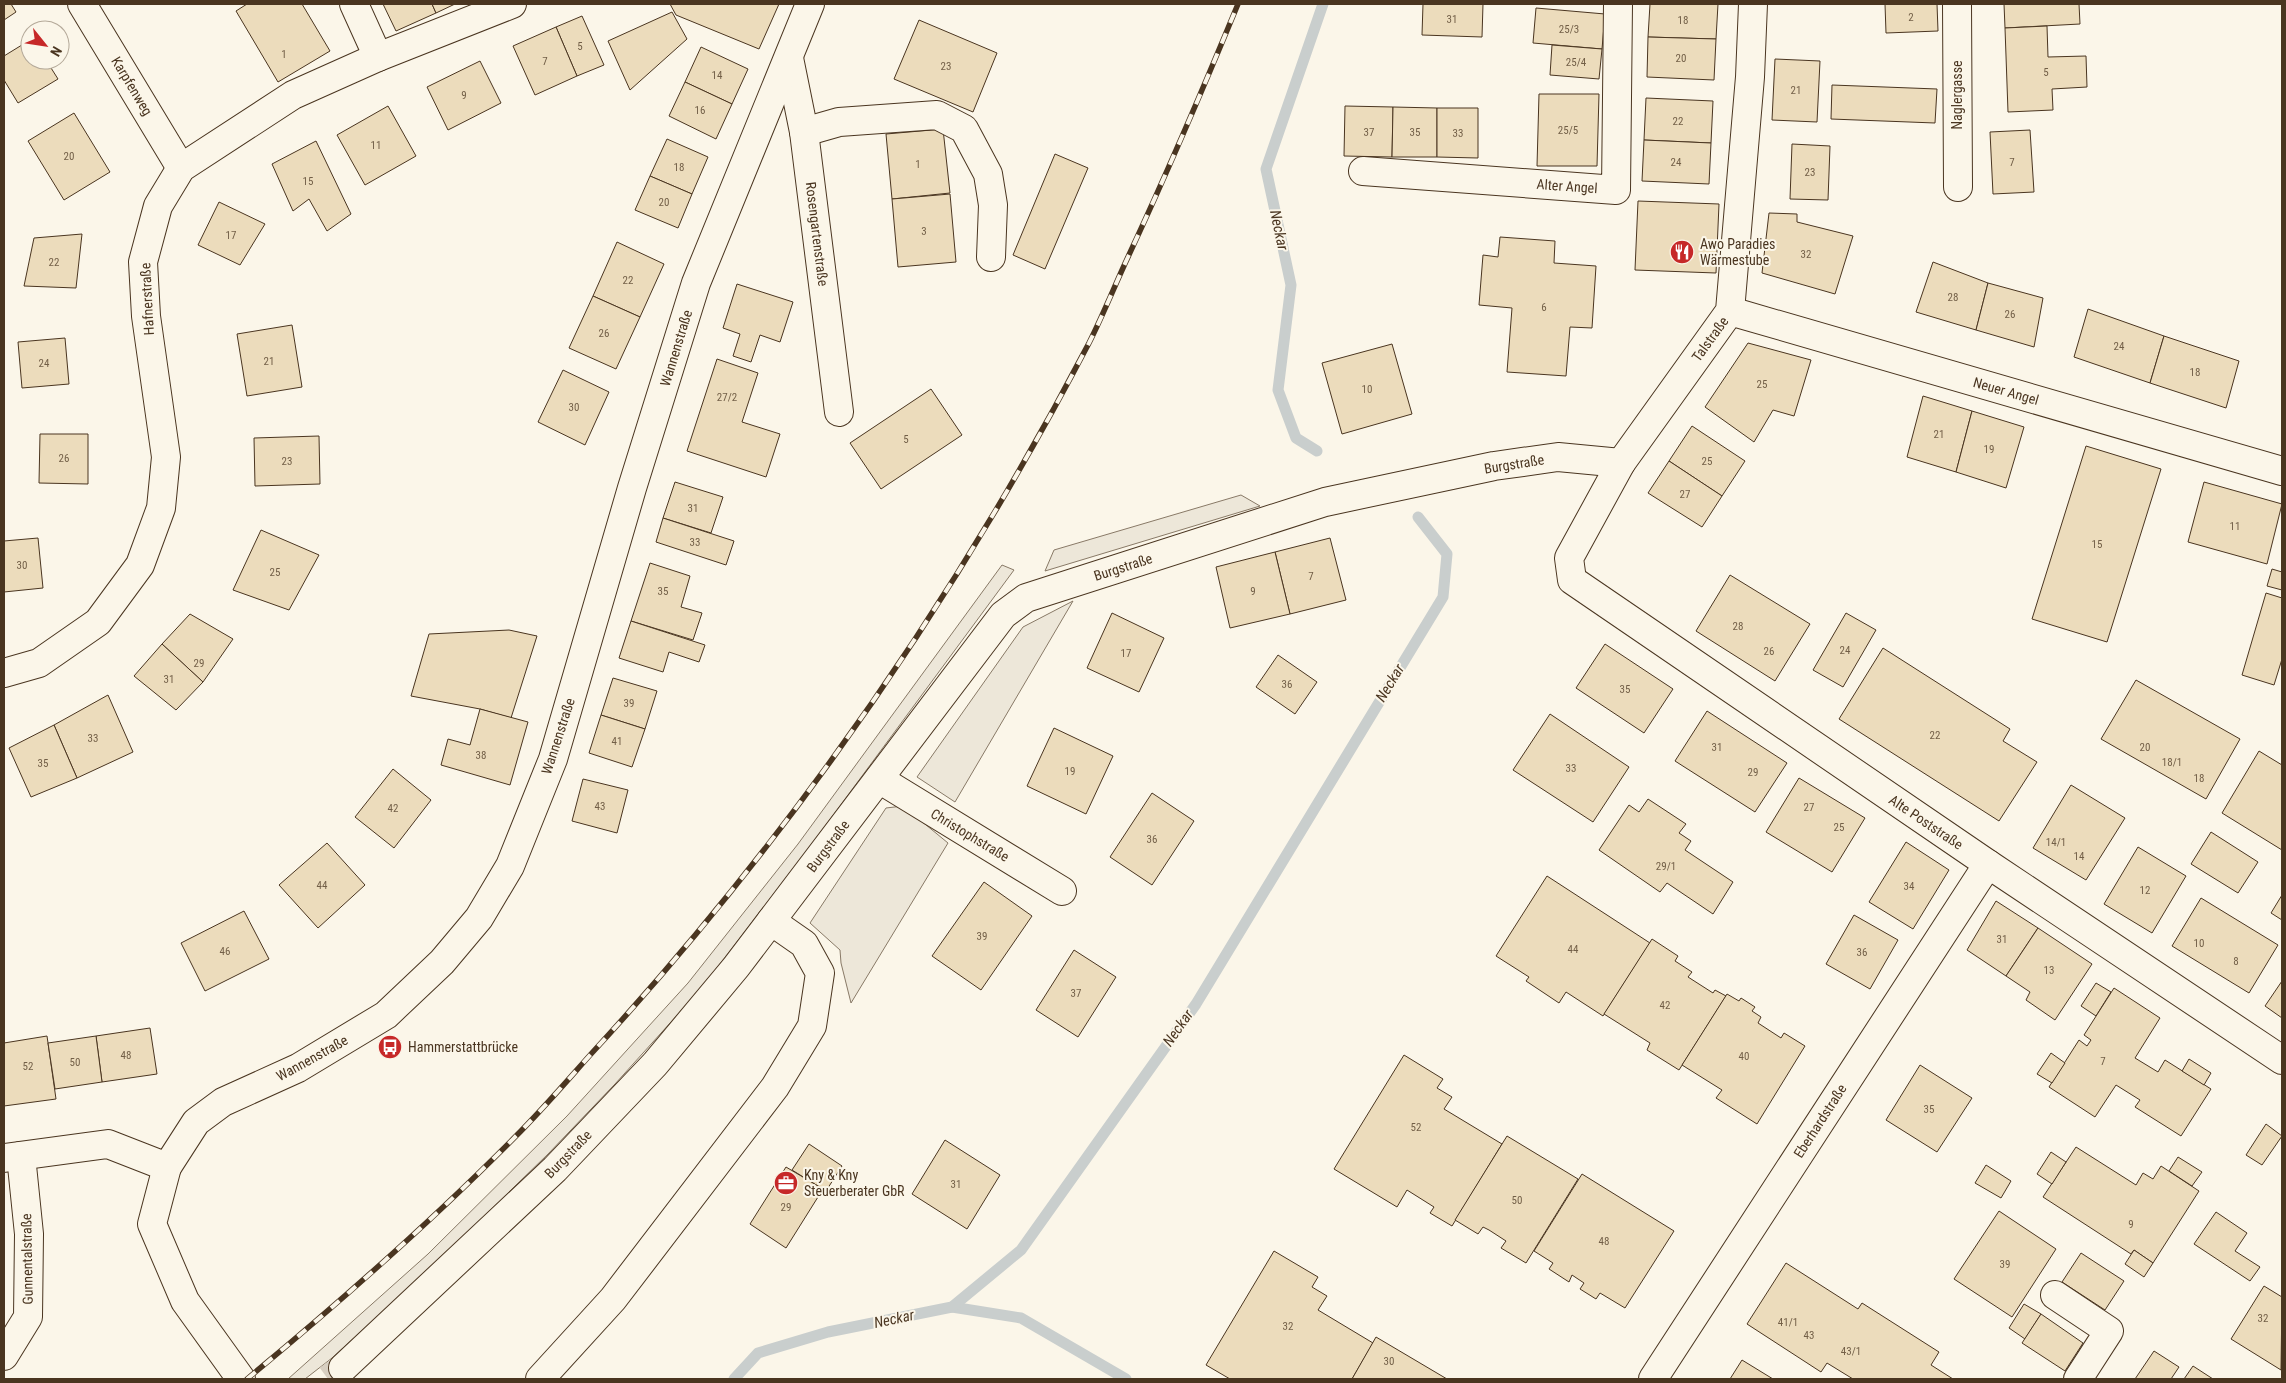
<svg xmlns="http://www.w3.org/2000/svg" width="2286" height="1383" viewBox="0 0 2286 1383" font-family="'Roboto Condensed',sans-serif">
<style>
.parking{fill:#ede7d9;stroke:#887966}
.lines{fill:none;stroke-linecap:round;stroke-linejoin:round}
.stream{stroke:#c9cecd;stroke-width:11}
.building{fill:#ecdcbc;stroke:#4a3520}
.minor-tunnel{stroke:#d8cfc1;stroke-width:28;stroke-dasharray:28 14;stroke-linecap:butt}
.minor-casing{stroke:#4a3520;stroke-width:30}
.minor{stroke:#fbf6e9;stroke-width:28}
.rail-casing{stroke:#4a3520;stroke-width:5.5}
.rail{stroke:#fbf6e9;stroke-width:4;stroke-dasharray:11;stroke-linecap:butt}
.labels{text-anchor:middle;stroke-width:4;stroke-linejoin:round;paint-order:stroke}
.number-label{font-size:11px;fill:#725f47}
.street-label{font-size:14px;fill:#4a3520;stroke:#fbf6e9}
.poi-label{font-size:14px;fill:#4a3520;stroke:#fbf6e9;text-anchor:start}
.water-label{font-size:15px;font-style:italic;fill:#4a3520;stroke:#fbf6e9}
</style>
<rect width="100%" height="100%" fill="#fbf6e9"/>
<!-- parking -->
<g class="parking">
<path d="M1241,495L1260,506L1045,571L1054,550Z"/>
<path d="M1002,565L1014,570L806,852L699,991L615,1084L548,1154L432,1267L332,1358L305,1379H288L428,1254L567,1116L688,983L798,844Z"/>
<path d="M1073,601L955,802L917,777L1023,627Z"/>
<path d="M903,806L948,843L851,1003L841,963L840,950L810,923L886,808Z"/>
</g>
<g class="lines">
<!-- stream -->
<g class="stream">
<path d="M1317,451L1296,438L1278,390L1291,285L1266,169L1323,4"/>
<path d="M952,1307L1021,1318L1126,1379"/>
<path d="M734,1379L758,1353L828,1332L952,1307L1021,1250L1196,1004L1443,597L1447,554L1418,517"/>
</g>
</g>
<!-- building -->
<g class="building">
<path d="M4,4H11L16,12L4,20Z"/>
<path d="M247,4H302L330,51L278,82L236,11Z"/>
<path d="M383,4H432L436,13L396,31Z"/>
<path d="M432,4H455L436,13Z"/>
<path d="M670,4H779L759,49L676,15Z"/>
<path d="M1423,4H1483L1482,37L1422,35Z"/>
<path d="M1650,4H1718L1716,39L1648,37Z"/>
<path d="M1885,4H1937L1938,31L1886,33Z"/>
<path d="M2004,4H2079L2080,24L2005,28Z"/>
<path d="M1536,8L1605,14L1602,49L1533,43Z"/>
<path d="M672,12L687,39L630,90L608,41Z"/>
<path d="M582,16L604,65L577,76L556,27Z"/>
<path d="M919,20L997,53L973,112L894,79Z"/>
<path d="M2047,26L2048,57L2086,56L2087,87L2052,89L2053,110L2008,112L2005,28Z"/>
<path d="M556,27L577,76L535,95L513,46Z"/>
<path d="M1648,37L1716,39L1714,80L1647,77Z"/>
<path d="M30,40V60H46L58,79L18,103L4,80V56Z"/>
<path d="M1552,45L1602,49L1599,79L1550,75Z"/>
<path d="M701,47L748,69L732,104L685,82Z"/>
<path d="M1775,59L1820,61L1817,122L1772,120Z"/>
<path d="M480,61L501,103L448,130L427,87Z"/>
<path d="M685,82L732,104L716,139L669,116Z"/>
<path d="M1832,85L1937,89L1935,123L1831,119Z"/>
<path d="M1539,94H1599L1597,166H1537Z"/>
<path d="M1646,98L1713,101L1711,143L1644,140Z"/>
<path d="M388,106L416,156L365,185L337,135Z"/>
<path d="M1345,106L1393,107L1392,157L1344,156Z"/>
<path d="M1393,107L1437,108V157H1392Z"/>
<path d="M1437,108H1478V158L1437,157Z"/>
<path d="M74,113L110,172L64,200L28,141Z"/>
<path d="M943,129L950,193L892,199L886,134Z"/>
<path d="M2030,130L2034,192L1993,194L1990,132Z"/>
<path d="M667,139L708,157L692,194L650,176Z"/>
<path d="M1644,140L1711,143L1709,184L1642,181Z"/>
<path d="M316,141L351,214L327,231L309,199L293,211L272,164Z"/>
<path d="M1792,144L1830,146L1828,200L1790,199Z"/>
<path d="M1055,154L1088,168L1045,269L1013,255Z"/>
<path d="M650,176L692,194L678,228L635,210Z"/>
<path d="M950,194L956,262L898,267L892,199Z"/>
<path d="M1638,201L1719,204L1716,273L1635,270Z"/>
<path d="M219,202L265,224L240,265L198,245Z"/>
<path d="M1769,213L1797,214V222L1853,236L1835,294L1762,273Z"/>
<path d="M82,234L76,288L24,286L34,238Z"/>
<path d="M1500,237L1555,241L1554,263L1596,266L1592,328L1570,327L1566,376L1507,372L1512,308L1479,305L1483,255L1498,257Z"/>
<path d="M617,242L664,264L640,317L593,296Z"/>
<path d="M1933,262L1988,283L1976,330L1916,312Z"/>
<path d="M1988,283L2043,298L2034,347L1976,330Z"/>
<path d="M737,284L793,302L780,342L760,335L751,362L733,356L740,334L723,328Z"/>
<path d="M593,296L640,317L616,369L569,348Z"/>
<path d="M2088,309L2164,336L2150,383L2074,357Z"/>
<path d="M292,325L302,387L247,396L237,334Z"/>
<path d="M2164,336L2239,361L2226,408L2150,383Z"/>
<path d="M65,338L69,384L22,388L18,342Z"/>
<path d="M1748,343L1811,360L1794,416L1773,410L1754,442L1705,407Z"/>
<path d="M1392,344L1412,414L1342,434L1322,363Z"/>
<path d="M717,359L758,373L742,422L780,434L766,477L687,451Z"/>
<path d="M563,370L609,392L585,445L538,422Z"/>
<path d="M931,389L962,435L881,489L850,443Z"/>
<path d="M1923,396L1972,411L1956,472L1907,457Z"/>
<path d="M1972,411L2024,427L2006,488L1956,472Z"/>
<path d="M1692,426L1745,461L1722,496L1669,461Z"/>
<path d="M40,434H88V484L39,483Z"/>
<path d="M319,436L320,484L255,486L254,438Z"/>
<path d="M2086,446L2161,469L2107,642L2032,619Z"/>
<path d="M1669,461L1722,496L1702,527L1648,493Z"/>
<path d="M675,482L723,497L711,533L663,518Z"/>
<path d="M2204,482L2282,504L2267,564L2188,542Z"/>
<path d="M663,518L734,541L726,565L656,542Z"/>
<path d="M261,530L319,555L289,610L233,590Z"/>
<path d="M38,538L43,588L4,592V541Z"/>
<path d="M1330,538L1346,600L1290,614L1275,552Z"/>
<path d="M1275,552L1290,614L1230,628L1216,567Z"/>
<path d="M650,563L690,576L681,607L702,613L693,640L631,621Z"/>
<path d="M2272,569L2282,572V590L2267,586Z"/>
<path d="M1730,575L1810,624L1775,681L1696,631Z"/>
<path d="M2266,593L2282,598V659L2274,685L2242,675Z"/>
<path d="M1112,613L1164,638L1139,692L1087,668Z"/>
<path d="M1846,613L1876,630L1843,687L1813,670Z"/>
<path d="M190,614L233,639L203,682L162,644Z"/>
<path d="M631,621L705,645L699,662L669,652L663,672L619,658Z"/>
<path d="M509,630L537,636L511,718L480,709L411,696L429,634Z"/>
<path d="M162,644L203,682L176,710L134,676Z"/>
<path d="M1605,644L1673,689L1644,733L1576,688Z"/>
<path d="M1883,648L2010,729L2003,741L2037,762L1999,821L1839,719Z"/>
<path d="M1278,655L1317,682L1295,714L1256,687Z"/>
<path d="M613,678L657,691L645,729L601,715Z"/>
<path d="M2136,680L2240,739L2206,799L2101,739Z"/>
<path d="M108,695L133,752L77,778L54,725Z"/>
<path d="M480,709L528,722L510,785L441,765L448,739L470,745Z"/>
<path d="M1707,711L1787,763L1755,812L1675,761Z"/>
<path d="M1550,714L1629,767L1593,822L1513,770Z"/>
<path d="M601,715L645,729L632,767L589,753Z"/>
<path d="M54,725L77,778L31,797L9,748Z"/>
<path d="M1054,728L1113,756L1086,814L1027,786Z"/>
<path d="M2259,751L2282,765V850L2222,813Z"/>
<path d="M393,769L431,800L394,848L355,817Z"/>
<path d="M1799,778L1865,818L1832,872L1766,832Z"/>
<path d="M583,779L628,790L617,833L572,821Z"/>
<path d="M2071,785L2125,818L2086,880L2033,848Z"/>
<path d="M1152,793L1194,821L1152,885L1110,857Z"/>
<path d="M1648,799L1686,824L1679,833L1691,841L1685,850L1733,882L1713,914L1667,883L1660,892L1599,850L1629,805L1639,812Z"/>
<path d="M2211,832L2258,862L2238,893L2191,864Z"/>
<path d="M1906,842L1949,870L1913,929L1869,902Z"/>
<path d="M327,843L365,885L318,928L279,885Z"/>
<path d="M2138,847L2186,876L2152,933L2104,904Z"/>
<path d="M1547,876L1650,943L1603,1016L1566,992L1559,1003L1526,981L1529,977L1496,956Z"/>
<path d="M984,882L1032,916L981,990L932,956Z"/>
<path d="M2282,895V920L2271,913Z"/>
<path d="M2201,898L2278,945L2249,993L2172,946Z"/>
<path d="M1996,901L2038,928L2006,976L1967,950Z"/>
<path d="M244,911L269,959L205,991L181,943Z"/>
<path d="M1854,915L1898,940L1870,989L1826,964Z"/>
<path d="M2038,928L2092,964L2055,1020L2026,1000L2030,992L2006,976Z"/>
<path d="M1652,939L1678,956L1675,961L1692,972L1688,977L1713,993L1715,990L1726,996L1679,1070L1647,1050L1650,1043L1604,1014Z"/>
<path d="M1074,950L1116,977L1078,1037L1036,1010Z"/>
<path d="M2282,981V1018L2265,1006Z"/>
<path d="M2096,983L2111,992L2096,1016L2081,1006Z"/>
<path d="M2114,988L2160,1018L2135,1058L2158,1072L2165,1060L2211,1089L2181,1136L2135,1107L2140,1100L2116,1085L2095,1117L2049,1087L2079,1040L2087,1046L2091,1040L2084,1035Z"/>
<path d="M1727,994L1739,1001L1741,998L1755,1007L1752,1011L1761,1017L1758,1023L1781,1038L1784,1033L1805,1046L1757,1124L1716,1098L1722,1090L1682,1065Z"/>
<path d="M150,1028L157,1074L102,1082L96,1036Z"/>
<path d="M47,1036L56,1099L4,1106V1043Z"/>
<path d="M96,1036L102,1082L55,1089L48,1043Z"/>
<path d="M2051,1053L2065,1063L2052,1083L2037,1074Z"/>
<path d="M1404,1055L1443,1079L1437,1088L1452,1097L1444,1109L1502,1144L1452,1226L1430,1213L1434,1207L1407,1190L1397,1207L1334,1169Z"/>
<path d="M2189,1059L2211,1073L2204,1085L2182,1071Z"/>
<path d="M1920,1065L1972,1098L1937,1152L1886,1120Z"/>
<path d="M2266,1124L2282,1136L2262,1165L2246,1155Z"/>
<path d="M1507,1136L1578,1179L1526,1263L1501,1248L1506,1241L1489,1230L1483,1227L1478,1234L1455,1220Z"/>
<path d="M945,1140L1000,1175L967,1229L912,1194Z"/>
<path d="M809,1144L842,1166L826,1191L792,1170Z"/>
<path d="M2076,1147L2136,1185L2143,1173L2153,1179L2161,1166L2199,1191L2153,1263L2134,1250L2131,1254L2043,1197Z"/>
<path d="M2051,1152L2066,1162L2052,1184L2037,1174Z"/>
<path d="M2178,1157L2202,1172L2192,1186L2169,1171Z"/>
<path d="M1986,1165L2011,1181L2001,1198L1975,1183Z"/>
<path d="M786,1167L823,1189L786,1248L750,1224Z"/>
<path d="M1582,1174L1674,1231L1625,1308L1600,1293L1596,1299L1580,1289L1584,1283L1572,1275L1569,1282L1549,1269L1553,1263L1534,1251Z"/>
<path d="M1999,1211L2056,1249L2012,1317L1954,1279Z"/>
<path d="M2216,1212L2247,1233L2235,1251L2260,1267L2250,1281L2194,1244Z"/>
<path d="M2134,1250L2153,1263L2144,1277L2125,1264Z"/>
<path d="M1274,1251L1318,1277L1312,1287L1327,1296L1318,1310L1373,1343L1352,1379H1230L1206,1365Z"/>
<path d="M2081,1253L2124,1281L2105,1310L2062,1282Z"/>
<path d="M1786,1263L1858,1309L1862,1303L1939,1352L1931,1365L1953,1379H1853L1827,1363L1821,1372L1747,1324Z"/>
<path d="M2264,1286L2282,1297L2281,1370L2231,1339Z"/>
<path d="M2024,1304L2041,1314L2025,1339L2009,1328Z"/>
<path d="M2041,1314L2083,1343L2065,1371L2022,1343Z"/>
<path d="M1376,1337L1447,1379H1352Z"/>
<path d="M2154,1351L2179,1367L2171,1379H2135Z"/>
<path d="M1742,1360L1773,1379H1730Z"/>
<path d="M2193,1366L2213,1379H2184Z"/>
</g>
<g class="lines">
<!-- minor-tunnel -->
<path class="minor-tunnel" d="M328,1379L343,1368"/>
<!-- minor casing -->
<g class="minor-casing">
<g id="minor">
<path d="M82,4L181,168"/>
<path d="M354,4L378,57"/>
<path d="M1753,4L1750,77L1730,311L1621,463L1569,558L1572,580L1988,864L2282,1060"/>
<path d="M1957,4L1958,187"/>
<path d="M789,58L804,132L839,412"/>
<path d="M804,132L839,122L937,115L964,129L988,174L993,205L991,257"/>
<path d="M1363,171L1616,190L1618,4"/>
<path d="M1730,311L2282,471"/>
<path d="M4,673L39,663L98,622L140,565L161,508L166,457L146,316L143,262L158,206L181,168L293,95L378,57L512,4"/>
<path d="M879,779L1062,891"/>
<path d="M4,1158L108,1144L167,1167L196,1122L223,1102L298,1068L386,1015L442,962L479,918L510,866L553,759L632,488L696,283L810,4"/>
<path d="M167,1167L152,1224L185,1301L241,1379"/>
<path d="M2055,1295L2109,1331L2078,1379"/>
<path d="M4,1356L28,1317L29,1234L21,1156"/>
<path d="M343,1368L555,1169L655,1064L736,967L1003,615L1026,598L1325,502L1494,466L1558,457L1621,463"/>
<path d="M540,1379L613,1299L775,1087L812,1026L820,973L804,944L771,921"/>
<path d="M1653,1379L1988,864"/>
</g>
</g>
<!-- minor -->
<use href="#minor" class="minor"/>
<!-- rail casing -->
<g class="rail-casing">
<path id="rail" d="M247,1379C340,1302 431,1222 516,1136C542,1110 566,1082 591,1054C788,840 955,600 1089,343C1103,315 1115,285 1128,257C1167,173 1203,89 1238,4"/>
</g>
<!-- rail -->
<use href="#rail" class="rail"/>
</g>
<!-- icons -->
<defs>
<g id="restaurant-disc" transform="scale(1.25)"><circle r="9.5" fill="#c62828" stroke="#fbf6e9"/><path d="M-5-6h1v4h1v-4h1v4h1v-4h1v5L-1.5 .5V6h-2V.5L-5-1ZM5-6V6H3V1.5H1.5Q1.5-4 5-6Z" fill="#fff"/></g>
<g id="bus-disc" transform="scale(1.25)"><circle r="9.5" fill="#c62828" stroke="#fbf6e9"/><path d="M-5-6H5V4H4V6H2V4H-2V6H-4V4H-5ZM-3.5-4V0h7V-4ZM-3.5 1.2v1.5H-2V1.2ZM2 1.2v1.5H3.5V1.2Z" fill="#fff"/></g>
<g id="office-disc" transform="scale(1.25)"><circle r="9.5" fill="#c62828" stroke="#fbf6e9"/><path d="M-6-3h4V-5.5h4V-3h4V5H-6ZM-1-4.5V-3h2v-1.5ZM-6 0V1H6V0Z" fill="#fff"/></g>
</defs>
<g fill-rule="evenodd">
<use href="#restaurant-disc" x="1682" y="252"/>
<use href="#bus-disc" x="390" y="1047"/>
<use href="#office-disc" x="786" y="1183"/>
</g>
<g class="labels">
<!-- number labels -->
<g class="number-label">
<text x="1911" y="21">2</text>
<text x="1452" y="23">31</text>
<text x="1683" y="24">18</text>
<text x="1569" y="33">25/3</text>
<text x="580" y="50">5</text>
<text x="284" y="58">1</text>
<text x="1681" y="62">20</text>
<text x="545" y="65">7</text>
<text x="1576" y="66">25/4</text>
<text x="946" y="70">23</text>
<text x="2046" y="76">5</text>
<text x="717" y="79">14</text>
<text x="1796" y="94">21</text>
<text x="464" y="99">9</text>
<text x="700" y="114">16</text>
<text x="1678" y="125">22</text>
<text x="1568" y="134">25/5</text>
<text x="1369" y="136">37</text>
<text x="1415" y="136">35</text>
<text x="1458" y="137">33</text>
<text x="376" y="149">11</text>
<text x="69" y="160">20</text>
<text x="1676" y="166">24</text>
<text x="2012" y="166">7</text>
<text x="918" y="168">1</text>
<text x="679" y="171">18</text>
<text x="1810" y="176">23</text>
<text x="308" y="185">15</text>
<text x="664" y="206">20</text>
<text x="924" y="235">3</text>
<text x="231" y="239">17</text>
<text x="1806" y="258">32</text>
<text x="54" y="266">22</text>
<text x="628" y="284">22</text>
<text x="1953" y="301">28</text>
<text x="1544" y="311">6</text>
<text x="2010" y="318">26</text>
<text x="604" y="337">26</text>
<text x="2119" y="350">24</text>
<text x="269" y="365">21</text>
<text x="44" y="367">24</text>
<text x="2195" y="376">18</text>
<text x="1762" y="388">25</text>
<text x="1367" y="393">10</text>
<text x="727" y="401">27/2</text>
<text x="574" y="411">30</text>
<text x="1939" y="438">21</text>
<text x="906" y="443">5</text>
<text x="1989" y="453">19</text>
<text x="64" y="462">26</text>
<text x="287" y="465">23</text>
<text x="1707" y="465">25</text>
<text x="1685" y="498">27</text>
<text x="693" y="512">31</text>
<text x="2235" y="530">11</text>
<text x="695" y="546">33</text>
<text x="2097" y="548">15</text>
<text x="22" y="569">30</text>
<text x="275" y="576">25</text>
<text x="1311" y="580">7</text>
<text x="663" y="595">35</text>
<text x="1253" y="595">9</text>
<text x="1738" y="630">28</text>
<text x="1845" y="654">24</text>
<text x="1769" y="655">26</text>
<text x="1126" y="657">17</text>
<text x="199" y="667">29</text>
<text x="169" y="683">31</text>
<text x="1287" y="688">36</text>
<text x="1625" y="693">35</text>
<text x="629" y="707">39</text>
<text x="1935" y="739">22</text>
<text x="93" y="742">33</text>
<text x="617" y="745">41</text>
<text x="1717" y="751">31</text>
<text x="2145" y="751">20</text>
<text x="481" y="759">38</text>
<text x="2172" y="766">18/1</text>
<text x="43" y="767">35</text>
<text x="1571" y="772">33</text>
<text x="1070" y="775">19</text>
<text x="1753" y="776">29</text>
<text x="2199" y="782">18</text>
<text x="600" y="810">43</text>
<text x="1809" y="811">27</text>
<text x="393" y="812">42</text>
<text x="1839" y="831">25</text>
<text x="1152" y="843">36</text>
<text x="2056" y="846">14/1</text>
<text x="2079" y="860">14</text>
<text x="1666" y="870">29/1</text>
<text x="322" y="889">44</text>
<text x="1909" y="890">34</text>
<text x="2145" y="894">12</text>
<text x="982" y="940">39</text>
<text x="2002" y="943">31</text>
<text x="2199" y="947">10</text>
<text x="1573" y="953">44</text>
<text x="225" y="955">46</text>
<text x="1862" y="956">36</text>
<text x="2236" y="965">8</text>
<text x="2049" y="974">13</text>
<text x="1076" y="997">37</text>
<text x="1665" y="1009">42</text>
<text x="126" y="1059">48</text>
<text x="1744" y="1060">40</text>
<text x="2103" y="1065">7</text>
<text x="75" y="1066">50</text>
<text x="28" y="1070">52</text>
<text x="1929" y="1113">35</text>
<text x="1416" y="1131">52</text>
<text x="956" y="1188">31</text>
<text x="1517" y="1204">50</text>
<text x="786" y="1211">29</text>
<text x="2131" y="1228">9</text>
<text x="1604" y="1245">48</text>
<text x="2005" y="1268">39</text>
<text x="2263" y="1322">32</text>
<text x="1788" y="1326">41/1</text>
<text x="1288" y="1330">32</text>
<text x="1809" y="1339">43</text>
<text x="1851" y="1355">43/1</text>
<text x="1389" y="1365">30</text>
</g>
<!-- street labels -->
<g class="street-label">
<text transform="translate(132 86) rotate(59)" y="5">Karpfenweg</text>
<text transform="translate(1957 95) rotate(-90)" y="5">Naglergasse</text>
<text transform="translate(1567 186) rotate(4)" y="5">Alter Angel</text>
<text transform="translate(817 234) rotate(83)" y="5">Rosengartenstraße</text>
<text transform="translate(147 299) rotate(-93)" y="5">Hafnerstraße</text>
<text transform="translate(1710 339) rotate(-54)" y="5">Talstraße</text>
<text transform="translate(676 348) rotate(-73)" y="5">Wannenstraße</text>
<text transform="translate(2006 391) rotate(16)" y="5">Neuer Angel</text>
<text transform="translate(1514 464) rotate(-9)" y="5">Burgstraße</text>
<text transform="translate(1123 567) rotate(-18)" y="5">Burgstraße</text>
<text transform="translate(558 736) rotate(-72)" y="5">Wannenstraße</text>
<text transform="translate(1926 822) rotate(34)" y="5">Alte Poststraße</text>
<text transform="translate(970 835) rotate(31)" y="5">Christophstraße</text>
<text transform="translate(828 846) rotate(-53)" y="5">Burgstraße</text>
<text transform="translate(312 1058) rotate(-29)" y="5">Wannenstraße</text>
<text transform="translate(1820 1121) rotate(-57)" y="5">Eberhardstraße</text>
<text transform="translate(568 1154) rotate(-46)" y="5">Burgstraße</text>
<text transform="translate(27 1259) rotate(-91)" y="5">Gunnentalstraße</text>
</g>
<!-- poi labels -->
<g class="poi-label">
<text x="1700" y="249">Awo Paradies<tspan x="1700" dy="16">Wärmestube</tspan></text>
<text x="408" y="1052">Hammerstattbrücke</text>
<text x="804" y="1180">Kny &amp; Kny<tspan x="804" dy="16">Steuerberater GbR</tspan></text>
</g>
<!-- water labels -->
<g class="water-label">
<text transform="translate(1279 230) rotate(78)" y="5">Neckar</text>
<text transform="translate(1390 683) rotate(-59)" y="5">Neckar</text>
<text transform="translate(1178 1028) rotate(-55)" y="5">Neckar</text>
<text transform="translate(894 1319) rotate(-12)" y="5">Neckar</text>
</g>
</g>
<!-- border -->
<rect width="2286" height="1383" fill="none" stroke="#4a3520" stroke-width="10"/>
<!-- north arrow -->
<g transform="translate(45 45) rotate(120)"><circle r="24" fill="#fbf6e9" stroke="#b4a999"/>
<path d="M0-4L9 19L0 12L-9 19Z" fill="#c62828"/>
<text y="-8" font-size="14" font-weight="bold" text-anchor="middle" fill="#4a3520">N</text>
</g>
</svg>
